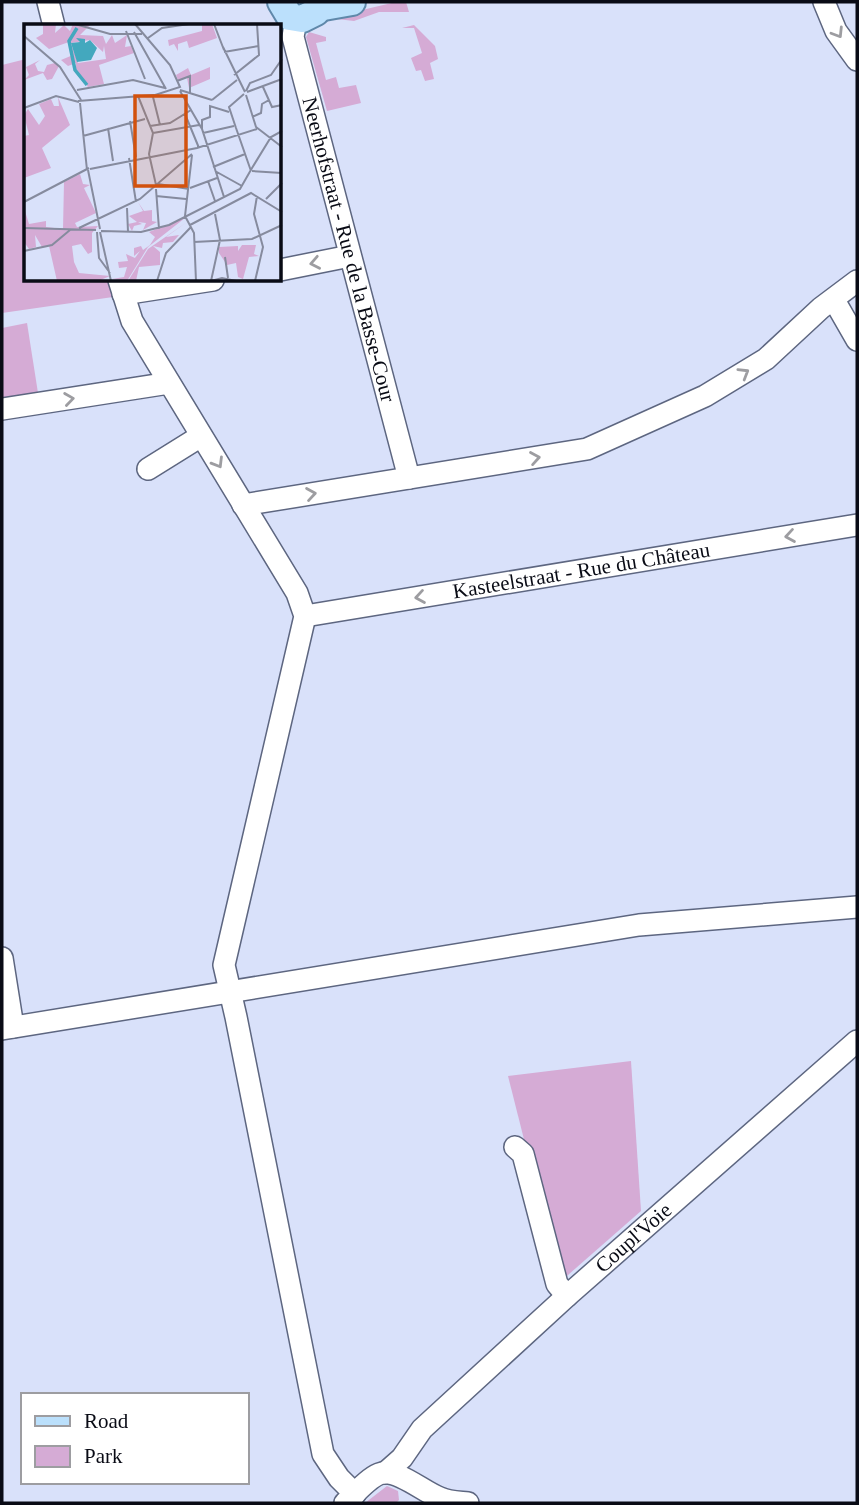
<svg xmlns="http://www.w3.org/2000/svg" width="859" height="1505" viewBox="0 0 859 1505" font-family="'Times New Roman',serif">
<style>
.green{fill:#d5abd5}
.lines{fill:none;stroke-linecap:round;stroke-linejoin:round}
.minor-casing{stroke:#5d6680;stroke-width:24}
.major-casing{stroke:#5f88aa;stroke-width:30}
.minor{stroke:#fff;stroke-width:21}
.major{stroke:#bbe0fc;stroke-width:26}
.oneway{stroke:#9d9da1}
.labels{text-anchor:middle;stroke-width:5;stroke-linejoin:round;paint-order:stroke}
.street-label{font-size:21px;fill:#090b15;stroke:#fff}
.inset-river{fill:none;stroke:#43a8be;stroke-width:3.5}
.inset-road{fill:none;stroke:#868b9e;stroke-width:2}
.view{fill:#d2510d;fill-opacity:0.15;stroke:#d2510d;stroke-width:3.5}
.inset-edge{fill:none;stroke:#090b15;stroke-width:3.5}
</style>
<rect width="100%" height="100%" fill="#d9e1fa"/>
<!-- green -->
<g class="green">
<path d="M396,2H406L409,12H379L354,21L328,18Z"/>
<path d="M414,25L435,46L438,59L430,63L434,79L425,81L421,70L416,71L411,58L422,53L414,28H402Z"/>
<path d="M309,32L326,37V41L316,43L326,80L336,77L339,88L356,85L361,103L327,111L306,37Z"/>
<path d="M26,59V280H108L113,297L2,313V65Z"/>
<path d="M27,323L38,393L2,399V328Z"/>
<path d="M631,1061L641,1211L560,1282L508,1076Z"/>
<path d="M387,1486L398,1491L399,1500L396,1503H365Z"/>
</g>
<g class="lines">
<!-- minor casing -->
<g class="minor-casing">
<g id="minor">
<path d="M48,2L54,26"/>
<path d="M824,2L836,31L857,60"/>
<path id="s1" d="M296,19L293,37L409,478"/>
<path d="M280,270L350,256"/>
<path d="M119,280L132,321L297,593L305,616L224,965L236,1017L323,1454L339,1478L355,1494"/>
<path d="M123,294L213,280"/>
<path d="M834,300L857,340"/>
<path d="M2,409L169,383"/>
<path d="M148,469L201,436"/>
<path d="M243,505L587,449L705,396L766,359L821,308L857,281"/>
<path id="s2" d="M305,616L857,525"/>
<path d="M2,958L13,1027"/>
<path d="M2,1029L639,925L857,907"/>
<path d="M515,1147L523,1154L557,1284L567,1296"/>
<path id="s3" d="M385,1473L402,1458L422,1429L567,1296L857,1041"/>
<path d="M345,1503C355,1494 367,1479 379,1474C396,1467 423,1492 440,1498C448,1502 458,1502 468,1503"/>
</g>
</g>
<!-- major casing -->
<g class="major-casing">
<g id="major">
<path d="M281,2L290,17L302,19L316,12L319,2"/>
<path d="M318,8L352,2"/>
</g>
</g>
<!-- minor -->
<use href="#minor" class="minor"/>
<!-- major -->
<use href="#major" class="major"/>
</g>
<!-- one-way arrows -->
<defs><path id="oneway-chevron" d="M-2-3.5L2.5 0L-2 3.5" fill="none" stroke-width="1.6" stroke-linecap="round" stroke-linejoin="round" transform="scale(1.75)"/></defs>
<g class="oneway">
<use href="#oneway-chevron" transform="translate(838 33) rotate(58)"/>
<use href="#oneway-chevron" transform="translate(315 263) rotate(169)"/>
<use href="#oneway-chevron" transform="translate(744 373) rotate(-31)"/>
<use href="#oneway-chevron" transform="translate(69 399) rotate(-8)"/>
<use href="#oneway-chevron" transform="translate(535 458) rotate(-10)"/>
<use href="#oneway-chevron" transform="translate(218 463) rotate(59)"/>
<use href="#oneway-chevron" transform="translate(311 494) rotate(-9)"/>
<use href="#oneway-chevron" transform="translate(790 536) rotate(171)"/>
<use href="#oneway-chevron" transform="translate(420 597) rotate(171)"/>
</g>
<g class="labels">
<!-- street labels -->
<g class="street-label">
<text dy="7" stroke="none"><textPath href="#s1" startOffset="238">Neerhofstraat - Rue de la Basse-Cour</textPath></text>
<text dy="7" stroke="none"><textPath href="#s2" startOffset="280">Kasteelstraat - Rue du Château</textPath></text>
<text dy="7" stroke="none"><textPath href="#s3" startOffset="343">Coupl'Voie</textPath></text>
</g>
</g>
<!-- overview -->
<g transform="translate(24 24)">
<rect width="257" height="257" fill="#d9e1fa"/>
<path d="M19,0H32L31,9L40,1L46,7L49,0H67L56,11L79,12L82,20L88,11L91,19L103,11L101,23L107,22L110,29L75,41L80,60L64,63L51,48L52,39L44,42L37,36L49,31L45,18L25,25L12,14L19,10ZM66,16L79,28L80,22L82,35L54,39L47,19ZM178,0H188L193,14L165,24L163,17L154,20V27L150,20L145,22L144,16L178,7ZM16,36L11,40L14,47L20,48L23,41L31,39L35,42L28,55L23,56L19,49L0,56L5,51L0,38L2,43ZM186,43V55L165,64L163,54L154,56L152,51L164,44L167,51ZM34,73L46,101L18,124L27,144L0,154V112L5,111L0,91L4,85L15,101L21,92L15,80L27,75L30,82H35ZM56,150L59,160L66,161L60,164L72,189L51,199L53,203L74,202L68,209V228L64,230L57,220L48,222L50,238L55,249L86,252L74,257H33L25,222L18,223L11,211L12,223L5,225L0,218V184L5,200L22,197V203L39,205L40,158ZM114,178L120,187L128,186V197L133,198L119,206L122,199L114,198L118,200L110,202L108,207L104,200L113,198L105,192L119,187ZM161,194L124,223L103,257L88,255L100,253L103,243L95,244L94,238L104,237L102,230L111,234L116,227L110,232V224L117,222L119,226L126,221L131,213L125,208ZM163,198L142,213L155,211L149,218L139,219L138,224L129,222L136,228V241L115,243L112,257H104L124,225ZM218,221H232L230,230L235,232L225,233L219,255L214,253L212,239L203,241L195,229V223L214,222V227Z" fill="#d5abd5" fill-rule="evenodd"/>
<path d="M52,14L61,15V19L66,16L73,24L67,36L53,38L47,19L56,18Z" fill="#43a8be"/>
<path class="inset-river" d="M53,4L45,17L51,46L63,61"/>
<path class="inset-road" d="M51,0L86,10H118M111,0L146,41L156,63L128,72M190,0L200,26M102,7L121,55M110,8L142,65M0,12L36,43L57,76M124,14L138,4L165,0M199,23L221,68M200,28L235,22M210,51L235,31L233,0M153,57L166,52V69M239,63L248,83L258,81M53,66L109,56L141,64M156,66L188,76M156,67L178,105L200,173M222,67L226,59L247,51L258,35M223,68L258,55M222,71L232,103L258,123M114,72L129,109L125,130L132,161M129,73L136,101M188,76L213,56M54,77L130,71M56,79L63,146M0,84L32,72L55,78M161,90L175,124M228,93L237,89L238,80L245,76M106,97L112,133M126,102L146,99L167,86M84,104L89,137M212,104L227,147M212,104L205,83L220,70M178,105V96L186,93V82L205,88M129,109L175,101M179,109L210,102M59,112L121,95M168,131L161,192L170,209L172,257M105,134L112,178M189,143L221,130M228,144L247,113L258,107M66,145L173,124L233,105M64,146L76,205M191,147L218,162M228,147L258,149M184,157L191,177M134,160L165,165M166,164L193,154M132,165L135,205M132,172L162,175M242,175L258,159M0,178L65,144M103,184L104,208M166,201L227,169L258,188M0,204L72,206M55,204L116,175L168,130M77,207L117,208L145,201L216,165L228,144M73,208L75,234L86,249M76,208L87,257M170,218L228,215L258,201M0,227L28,221L46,206M201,233L204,254M133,257L142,229L167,203M187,257L196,216L191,190M187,257L198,254L212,257M231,257L239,223L230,190L233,172"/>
<path class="view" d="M111,72H162V162H111Z"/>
<rect width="257" height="257" class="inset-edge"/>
</g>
<!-- border -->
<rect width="859" height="1505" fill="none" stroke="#090b15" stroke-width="7"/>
<!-- legend -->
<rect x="21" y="1393" width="228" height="91" fill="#ffffff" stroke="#9d9da1" stroke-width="2"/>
<rect x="35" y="1416" width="35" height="10" fill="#bbe0fc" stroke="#9d9da1" stroke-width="2"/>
<text x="84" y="1428" font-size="21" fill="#090b15">Road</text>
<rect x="35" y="1446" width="35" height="21" fill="#d5abd5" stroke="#9d9da1" stroke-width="2"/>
<text x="84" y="1463" font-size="21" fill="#090b15">Park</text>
</svg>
